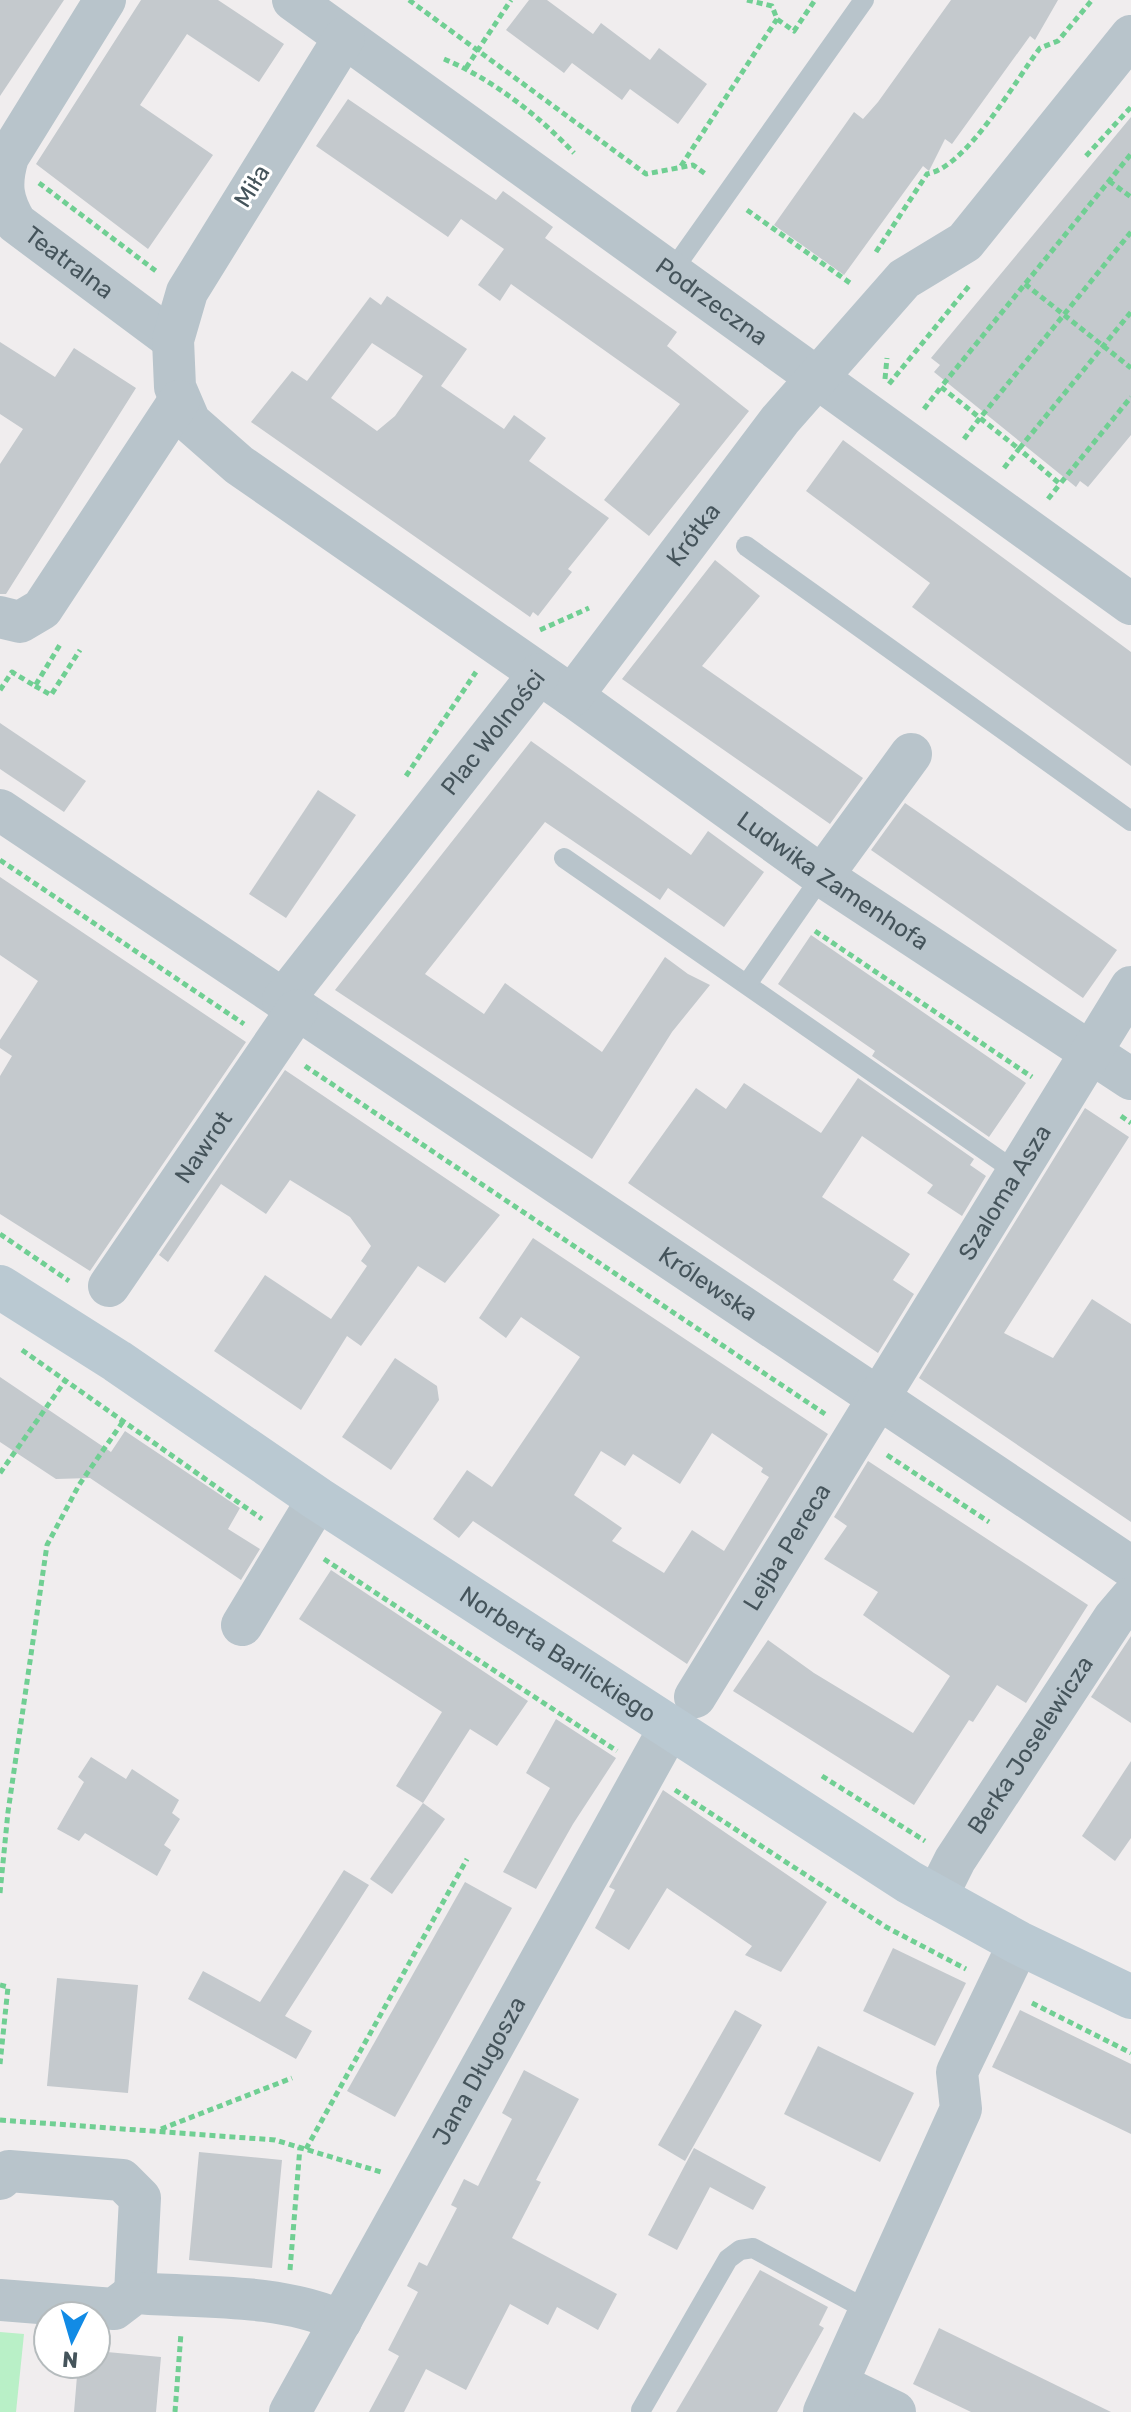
<svg xmlns="http://www.w3.org/2000/svg" width="1131" height="2412" viewBox="0 0 1131 2412" font-family="Rubik,sans-serif">
<style>
.green{fill:#b9f0c7}
.building{fill:#c4c9cd;fill-rule:evenodd}
.lines{fill:none;stroke-linecap:round;stroke-linejoin:round}
.path{stroke:#70cf93;stroke-width:5;stroke-dasharray:6 4;stroke-linecap:butt}
.lane{stroke:#b8c4cb;stroke-width:20}
.street{stroke:#b8c4cb;stroke-width:42}
.secondary{stroke:#bac9d2;stroke-width:44}
.labels{text-anchor:middle;stroke-width:6;stroke-linejoin:round;paint-order:stroke}
.street-label{font-size:24px;fill:#45545b;stroke:#fff}
</style>
<rect width="100%" height="100%" fill="#f0edee"/>
<!-- green -->
<path class="green" d="M0,2332L24,2334L16,2412H0Z"/>
<!-- building -->
<g class="building">
<path d="M0,0H64L0,96Z"/>
<path d="M141,0H218L284,44L259,82L187,34L140,105L213,155L148,249L36,164Z"/>
<path d="M529,0H547L593,34L601,23L650,60L659,48L707,84L678,124L630,89L622,100L572,63L564,73L506,30Z"/>
<path d="M951,0H1058L1035,40L1030,36L952,144L945,139L929,171L923,166L844,275L774,225L854,112L863,119L878,102Z"/>
<path d="M348,99L496,200L503,191L553,227L545,238L677,332L667,346L749,411L649,536L604,500L680,404L511,284L500,301L478,285L504,249L461,219L448,237L316,146Z"/>
<path d="M1131,117V435L1088,487L1080,481L1076,487L934,372L940,365L931,358Z"/>
<path d="M387,296L467,349L441,386L504,429L514,415L546,438L529,461L609,518L568,569L572,572L538,616L533,612L530,617L251,422L292,371L307,381L370,297L381,305ZM372,343L423,376L395,416L377,431L331,398Z"/>
<path d="M0,342L55,377L74,348L136,388L6,594H0V464L23,429L0,414Z"/>
<path d="M843,440L1131,652V766L912,607L930,583L806,491Z"/>
<path d="M715,560L760,596L702,666L863,778L830,824L622,679Z"/>
<path d="M0,723L86,781L64,812L0,769Z"/>
<path d="M531,741L691,855L708,831L764,872L724,927L668,888L660,900L545,822L425,974L484,1014L505,983L602,1052L665,957L688,974L710,985L672,1032L592,1159L335,990Z"/>
<path d="M318,790L356,815L286,918L249,894Z"/>
<path d="M905,803L1117,950L1083,998L871,850Z"/>
<path d="M0,877L246,1042L90,1271L0,1214V1076L12,1056L0,1048V1040L38,981L0,955Z"/>
<path d="M811,935L1026,1083L989,1137L872,1056L875,1051L778,984Z"/>
<path d="M285,1070L500,1215L445,1283L418,1266L361,1346L347,1336L301,1410L214,1351L265,1275L331,1319L367,1266L361,1261L371,1246L350,1217L290,1180L266,1214L221,1184L168,1262L159,1255Z"/>
<path d="M858,1078L974,1159L970,1165L986,1176L962,1216L927,1193L933,1185L862,1136L822,1197L910,1254L893,1280L914,1294L878,1353L628,1183L696,1088L726,1109L744,1083L821,1133Z"/>
<path d="M1085,1108L1129,1137L1004,1333L1053,1358L1092,1299L1131,1324V1522L919,1378Z"/>
<path d="M533,1238L828,1434L687,1664L473,1521L459,1538L433,1519L467,1470L492,1487L580,1357L521,1317L506,1338L479,1318ZM712,1433L763,1468L761,1472L769,1477L724,1551L692,1530L664,1573L612,1541L622,1528L574,1495L601,1451L625,1466L633,1454L680,1484Z"/>
<path d="M395,1358L437,1386L439,1400L391,1470L342,1437Z"/>
<path d="M0,1377L111,1452L125,1431L240,1508L228,1529L260,1549L241,1580L90,1478L56,1479L0,1442Z"/>
<path d="M868,1461L1088,1605L1026,1703L997,1685L973,1722L969,1720L914,1805L733,1691L768,1640L814,1673L913,1733L950,1676L863,1615L878,1592L824,1559L847,1526L834,1517Z"/>
<path d="M331,1570L528,1701L497,1746L470,1729L423,1803L396,1786L442,1712L299,1619Z"/>
<path d="M1131,1636V1723L1091,1697Z"/>
<path d="M556,1719L616,1758L573,1824L536,1889L503,1872L550,1788L526,1773Z"/>
<path d="M91,1757L126,1779L132,1769L179,1800L172,1813L180,1819L164,1845L171,1850L157,1876L85,1833L79,1841L57,1829L84,1782L78,1777Z"/>
<path d="M1131,1761V1838L1115,1861L1082,1836Z"/>
<path d="M663,1790L827,1902L781,1972L745,1955L752,1946L667,1888L629,1950L595,1928L615,1890L609,1887Z"/>
<path d="M423,1803L445,1819L392,1894L370,1879Z"/>
<path d="M344,1870L369,1885L285,2016L312,2031L296,2059L188,1999L203,1971L260,2002Z"/>
<path d="M465,1882L512,1908L395,2117L347,2091Z"/>
<path d="M893,1948L966,1983L935,2046L863,2011Z"/>
<path d="M57,1978L138,1985L128,2093L47,2086Z"/>
<path d="M735,2010L762,2025L685,2161L658,2145Z"/>
<path d="M1020,2010L1131,2064V2134L992,2067Z"/>
<path d="M818,2046L914,2093L880,2162L784,2114Z"/>
<path d="M524,2070L579,2099L536,2180L541,2182L512,2238L617,2294L598,2330L557,2307L548,2325L510,2304L466,2390L426,2369L404,2412H369L399,2356L388,2350L418,2292L407,2286L419,2262L427,2266L457,2208L451,2205L464,2179L478,2186L512,2119L502,2113Z"/>
<path d="M694,2148L766,2187L753,2210L710,2187L677,2250L648,2235Z"/>
<path d="M199,2152L282,2160L272,2268L189,2260Z"/>
<path d="M760,2270L828,2307L819,2325L824,2328L777,2412H676Z"/>
<path d="M939,2328L1111,2412H971L913,2384Z"/>
<path d="M96,2351L161,2357L156,2412H74L78,2364H96Z"/>
</g>
<g class="lines">
<!-- path -->
<g class="path">
<path d="M409,0L646,174L693,165L707,175"/>
<path d="M747,0L772,6L777,19L794,31L815,0"/>
<path d="M444,59C492,79 538,115 574,153"/>
<path d="M466,68L511,0"/>
<path d="M1086,156L1131,107"/>
<path d="M681,166L777,19"/>
<path d="M1109,181L1131,197"/>
<path d="M39,183L156,271"/>
<path d="M747,210L850,283"/>
<path d="M1131,232L980,418L1019,449L1131,312"/>
<path d="M876,252L927,174C967,167 1015,81 1040,48L1058,41L1092,0"/>
<path d="M1025,284L1131,368"/>
<path d="M885,379L887,358"/>
<path d="M889,384L969,286"/>
<path d="M924,409L941,387"/>
<path d="M964,439L980,418L941,387L1131,154"/>
<path d="M1004,468L1019,449L1060,484L1131,397"/>
<path d="M1048,499L1060,484"/>
<path d="M540,630L589,608"/>
<path d="M35,686L51,695L80,650"/>
<path d="M0,690L12,672L35,686L61,643"/>
<path d="M406,776L476,672"/>
<path d="M0,860L244,1024"/>
<path d="M815,931L1032,1077"/>
<path d="M305,1066L825,1414"/>
<path d="M1121,1116L1131,1123"/>
<path d="M0,1234L69,1281"/>
<path d="M22,1350L262,1519"/>
<path d="M887,1455L989,1522"/>
<path d="M0,1473L65,1381"/>
<path d="M324,1559L617,1751"/>
<path d="M822,1776L925,1841"/>
<path d="M675,1790L886,1927L966,1969"/>
<path d="M0,1893L8,1812L47,1545L79,1485L124,1420"/>
<path d="M0,1985L8,1987L0,2064"/>
<path d="M1032,2003L1131,2053"/>
<path d="M0,2120L275,2140L381,2172"/>
<path d="M161,2129L292,2078"/>
<path d="M306,2149L467,1859"/>
<path d="M290,2270L300,2147"/>
<path d="M175,2412L181,2333"/>
</g>
<!-- lane -->
<g class="lane">
<path d="M670,274L864,0"/>
<path d="M746,546L1131,821"/>
<path d="M564,858L1015,1171"/>
<path d="M747,984L822,876"/>
<path d="M641,2410L728,2259L740,2250L753,2248L871,2312"/>
</g>
<!-- street -->
<g class="street">
<path id="s1" d="M105,0L8,157C0,184 2,200 16,223L173,340"/>
<path id="s2" d="M293,0L1131,604"/>
<path id="s3" d="M344,38L187,292L173,340L175,387L190,422L239,465L572,696L822,876L1131,1079"/>
<path d="M0,617L20,622L42,609L179,401"/>
<path id="s4" d="M572,696L780,420L904,279L965,242L1131,36"/>
<path id="s5" d="M0,810L1131,1567"/>
<path d="M822,876L911,754"/>
<path id="s6" d="M283,1000L539,674"/>
<path id="s7" d="M109,1286L297,1010"/>
<path d="M242,1625L318,1499"/>
<path id="s8" d="M695,1697L1131,987"/>
<path id="s9" d="M936,1898L955,1860L1114,1618L1131,1598"/>
<path d="M0,2179L9,2171L122,2180L140,2198L135,2293"/>
<path d="M0,2300L114,2309L135,2293C202,2298 278,2293 341,2321"/>
<path d="M839,2385L895,2412"/>
<path id="s10" d="M290,2412L669,1729"/>
<path d="M824,2412L961,2109L957,2072L1019,1943"/>
</g>
<!-- secondary -->
<path class="secondary" id="s11" d="M0,1287L117,1361L318,1499L909,1882L1019,1943L1131,1997"/>
</g>
<g class="labels">
<!-- street labels -->
<g class="street-label">
<text transform="translate(252 186) rotate(-58)" y="8">Miła</text>
<text dy="8" stroke="none"><textPath href="#s1" startOffset="320">Teatralna</textPath></text>
<text dy="8" stroke="none"><textPath href="#s2" startOffset="516">Podrzeczna</textPath></text>
<text dy="8" stroke="none"><textPath href="#s4" startOffset="202">Krótka</textPath></text>
<text dy="8" stroke="none"><textPath href="#s6" startOffset="340">Plac Wolności</textPath></text>
<text dy="8" stroke="none"><textPath href="#s3" startOffset="1224">Ludwika Zamenhofa</textPath></text>
<text dy="8" stroke="none"><textPath href="#s7" startOffset="168">Nawrot</textPath></text>
<text dy="8" stroke="none"><textPath href="#s8" startOffset="592">Szaloma Asza</textPath></text>
<text dy="8" stroke="none"><textPath href="#s5" startOffset="852">Królewska</textPath></text>
<text dy="8" stroke="none"><textPath href="#s8" startOffset="176">Lejba Pereca</textPath></text>
<text dy="8" stroke="none"><textPath href="#s11" startOffset="668">Norberta Barlickiego</textPath></text>
<text dy="8" stroke="none"><textPath href="#s9" startOffset="180">Berka Joselewicza</textPath></text>
<text dy="8" stroke="none"><textPath href="#s10" startOffset="390">Jana Długosza</textPath></text>
</g>
</g>
<!-- north arrow -->
<g transform="translate(72 2340) rotate(185)"><circle r="38" fill="#ffffff" stroke="#b5bbbd" stroke-width="2"/>
<path d="M0-6L14 30L0 20L-14 30Z" fill="#128be5"/>
<text y="-12" font-size="22" font-weight="bold" text-anchor="middle" fill="#45545b">N</text>
</g>
</svg>
